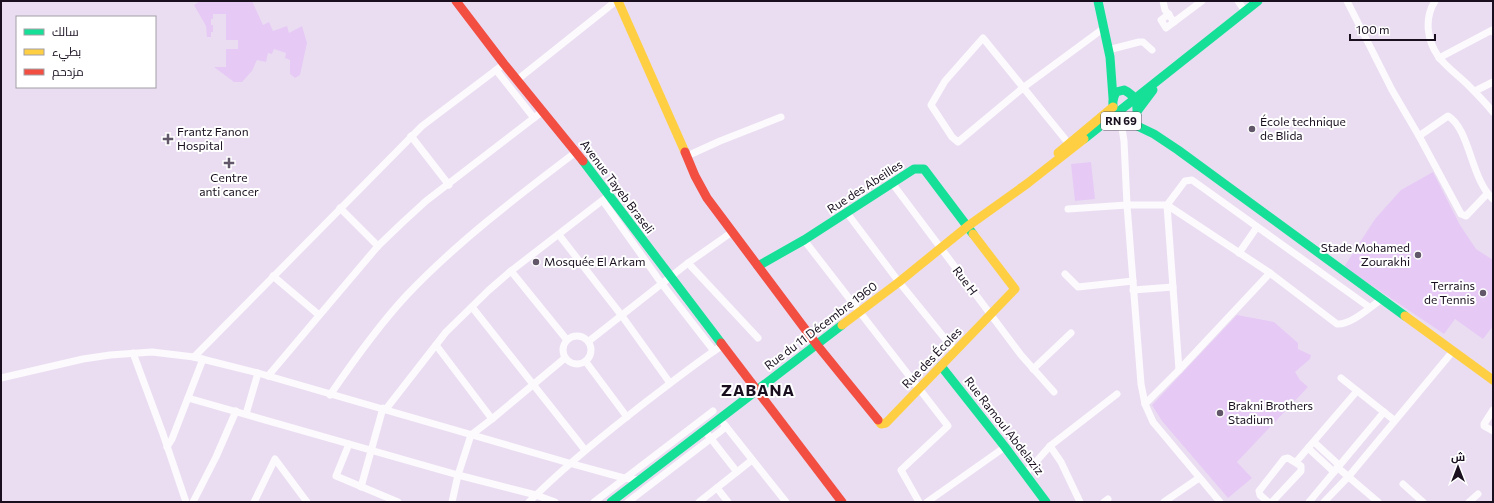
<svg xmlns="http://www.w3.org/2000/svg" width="1494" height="503" viewBox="0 0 1494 503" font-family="Commissioner,Cairo,sans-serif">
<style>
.green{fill:#e6caf5}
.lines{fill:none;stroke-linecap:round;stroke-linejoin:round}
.street{stroke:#fcfafd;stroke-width:7}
.fast{stroke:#16e098;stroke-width:9}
.slow{stroke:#ffcf43;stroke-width:9}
.jam{stroke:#f24e42;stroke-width:9}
.poi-dot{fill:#625769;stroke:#fff;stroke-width:1.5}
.labels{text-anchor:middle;stroke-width:4;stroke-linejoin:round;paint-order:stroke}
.shield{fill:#fff;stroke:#5e5762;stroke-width:1}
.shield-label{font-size:11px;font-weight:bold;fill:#190f1f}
.poi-label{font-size:12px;fill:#190f1f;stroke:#fff;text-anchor:start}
.street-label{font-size:12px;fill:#190f1f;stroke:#fff}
.district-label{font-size:16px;font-weight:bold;letter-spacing:1px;fill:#190f1f;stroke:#fff}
</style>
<rect width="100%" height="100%" fill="#eaddf2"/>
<!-- green -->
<g class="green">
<path d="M200,1H252L263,25L269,22L273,31L287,26L289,33L302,26L307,43L300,75L295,78L290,74V60L285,58L286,53L274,49L272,54L268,53L266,62L257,60L252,71L242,82H234L214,67H226V49H238V40H226V14H213V19H211V25H213V32H211V37H207L206,26L194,5Z"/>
<path d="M1091,162L1095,199L1075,201L1071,164Z"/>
<path d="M1433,172L1460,225L1476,249L1493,260V326L1483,339L1455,319L1444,334L1344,267L1375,219L1401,190Z"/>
<path d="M1237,315L1274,322L1298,343V349L1311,355L1310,359L1295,372L1300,380L1308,387L1237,462L1252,478L1228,498L1162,421L1152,405Z"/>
</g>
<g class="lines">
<!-- street -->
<g class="street">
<path d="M1163,1L1165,10L1174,22L1202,1"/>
<path d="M1238,1L1245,11"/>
<path d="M1347,1L1392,90L1419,136L1461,214L1466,216L1487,194"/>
<path d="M1435,1C1424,18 1427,40 1438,56C1446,67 1458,75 1467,84C1476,93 1485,102 1493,112"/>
<path d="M1169,14L1161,20L1166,28L1174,22"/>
<path d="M1108,50L1139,42H1143L1152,50"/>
<path d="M1439,58L1492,30L1493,32"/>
<path d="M496,70L534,118"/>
<path d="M517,80L616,1"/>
<path d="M1475,91L1493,82"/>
<path d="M1121,122L1124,141L1127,205L1141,384L1145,404L1153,422L1220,502"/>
<path d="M411,136L449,185"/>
<path d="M1419,136L1448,116C1470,129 1471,180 1493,199"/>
<path d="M1065,139L983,38L945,81L931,105L952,137L958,142L1024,87L1104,28"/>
<path d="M687,156L720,141L781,117"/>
<path d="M892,183L1021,355L1054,392"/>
<path d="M603,201L662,284L714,351"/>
<path d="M340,208L378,246"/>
<path d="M1068,209L1127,205H1167L1270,273L1337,324C1351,325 1370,307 1382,299"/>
<path d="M847,213L899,282L955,351"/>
<path d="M559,235L622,316L670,383"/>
<path d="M804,240L948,426L901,470L919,502"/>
<path d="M1239,253L1257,227"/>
<path d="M688,263L758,338"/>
<path d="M511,271L567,340"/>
<path d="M1270,273L1179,370L1167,205L1185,181L1192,180L1369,307"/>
<path d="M1065,274L1078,287L1133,281"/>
<path d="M273,276L319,315"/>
<path d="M1133,290L1173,287"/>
<path d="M472,307L585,450"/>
<circle cx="577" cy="350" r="14"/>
<path d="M589,341L688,263L732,232"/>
<path d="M436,345L492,419"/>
<path d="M133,353L163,434L186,502"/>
<path d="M194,357L422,126L504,64"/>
<path d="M586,362L627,417"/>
<path d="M1033,369L1071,333"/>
<path d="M268,376L378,246L402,223L426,201L543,111"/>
<path d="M1,378L83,359L110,355L152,352L194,357L258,373L569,463L624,478L639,480"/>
<path d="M1341,378L1394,420"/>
<path d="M330,395C354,360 378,326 406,296C456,243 518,196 576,152"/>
<path d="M188,398L458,475L536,495L555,502"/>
<path d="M1145,404L1179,370"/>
<path d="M386,409L446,332L489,290L511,271L608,196"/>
<path d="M1493,410L1484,424V426L1493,431"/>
<path d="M246,414L258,373"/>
<path d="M724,424L786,502"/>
<path d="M705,431L737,472"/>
<path d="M1314,442L1339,465"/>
<path d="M349,444L336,476L398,502"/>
<path d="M1050,446L1061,462L1080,502"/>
<path d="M167,447L172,439L203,359"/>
<path d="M1308,448L1334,472"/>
<path d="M1296,462L1357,391"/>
<path d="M1337,467L1378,502"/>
<path d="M1026,473L1050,446L1117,394"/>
<path d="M1403,484L1423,502"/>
<path d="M361,487L383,408"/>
<path d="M717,488L728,502"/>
<path d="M193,502L216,457L236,411"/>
<path d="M254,502L275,459L307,502"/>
<path d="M452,502L458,475L471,435L492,419L565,358"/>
<path d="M529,502C566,465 606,433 647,401C672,382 697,362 723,345"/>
<path d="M594,502L713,411"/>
<path d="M628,502L726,427"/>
<path d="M699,502L752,460"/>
<path d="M927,502L1005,447"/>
<path d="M1104,502L1108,499"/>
<path d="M1164,502L1199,478"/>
<path d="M1268,502L1260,495L1259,491L1284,459L1288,458L1301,466V471L1272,502"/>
<path d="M1309,502L1384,412"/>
<path d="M1324,502L1349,476L1453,351"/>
<path d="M1469,502L1478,494"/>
</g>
<!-- fast -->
<g class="fast">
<path d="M1098,1L1110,57L1113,98"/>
<path d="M1124,90C1136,95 1139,107 1136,119L1128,124C1114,120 1109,105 1116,92Z"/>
<path d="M1138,110L1153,90"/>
<path d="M1131,123L1154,134L1178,150L1405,316"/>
<path d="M1084,139L1258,1"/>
<path d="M583,161L721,343"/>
<path d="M758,266L804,240L914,169H924L973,234"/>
<path d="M941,366L1005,447L1046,502"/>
<path d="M611,502L842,325"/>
</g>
<!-- slow -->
<g class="slow">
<path d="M618,1L685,152"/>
<path d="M1058,153L1113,107"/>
<path d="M1405,316L1493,380"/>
<path d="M842,325L899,282L968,226L1028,183L1084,139"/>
<path d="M878,420L881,424L886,423L1015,289L973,234"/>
</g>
<!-- jam -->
<g class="jam">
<path d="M456,1L504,64L583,161"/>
<path d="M685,152L695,176L707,198L817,345L878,420"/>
<path d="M721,343L842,502"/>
</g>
</g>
<!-- markers -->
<g class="poi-dot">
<circle cx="1252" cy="129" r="4"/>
<path d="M166 133h4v4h4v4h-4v4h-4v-4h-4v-4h4z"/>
<path d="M227 157h4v4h4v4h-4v4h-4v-4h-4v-4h4z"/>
<circle cx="1418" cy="255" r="4"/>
<circle cx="536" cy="262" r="4"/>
<circle cx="1483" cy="293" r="4"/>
<circle cx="1220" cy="413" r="4"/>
</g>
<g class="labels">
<!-- shield labels -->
<rect class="shield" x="1101" y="112" width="40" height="18" rx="3"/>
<g class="shield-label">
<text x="1121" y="125">RN 69</text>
</g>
<!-- poi labels -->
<g class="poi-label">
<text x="1260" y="126">École technique<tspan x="1260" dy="14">de Blida</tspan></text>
<text x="177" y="136">Frantz Fanon<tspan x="177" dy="14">Hospital</tspan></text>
<text x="229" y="182" text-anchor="middle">Centre<tspan x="229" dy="14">anti cancer</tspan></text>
<text x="1410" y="252" text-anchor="end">Stade Mohamed<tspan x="1410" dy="14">Zourakhi</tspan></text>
<text x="544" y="266">Mosquée El Arkam</text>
<text x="1475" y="290" text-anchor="end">Terrains<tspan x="1475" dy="14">de Tennis</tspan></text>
<text x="1228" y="410">Brakni Brothers<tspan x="1228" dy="14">Stadium</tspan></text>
</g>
<!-- street labels -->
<g class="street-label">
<text transform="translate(617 187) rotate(53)" y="4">Avenue Tayeb Braseli</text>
<text transform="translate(865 187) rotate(-33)" y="4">Rue des Abeilles</text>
<text transform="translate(965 281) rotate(53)" y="4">Rue H</text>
<text transform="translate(821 326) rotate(-37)" y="4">Rue du 11 Décembre 1960</text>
<text transform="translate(932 358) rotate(-46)" y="4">Rue des Écoles</text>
<text transform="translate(1004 426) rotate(52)" y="4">Rue Ramoul Abdelaziz</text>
</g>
<!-- district labels -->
<g class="district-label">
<text x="758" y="396">ZABANA</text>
</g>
</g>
<!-- border -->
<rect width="1494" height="503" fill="none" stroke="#190f1f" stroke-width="4"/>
<!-- legend -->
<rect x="16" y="16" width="140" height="72" fill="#ffffff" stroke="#a39fa5"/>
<rect x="24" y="29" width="20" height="6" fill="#16e098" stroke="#a39fa5"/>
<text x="52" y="36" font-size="12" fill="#190f1f">سالك</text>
<rect x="24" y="49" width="20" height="6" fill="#ffcf43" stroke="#a39fa5"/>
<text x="52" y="56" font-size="12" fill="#190f1f">بطيء</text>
<rect x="24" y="69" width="20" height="6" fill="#f24e42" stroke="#a39fa5"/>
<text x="52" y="76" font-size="12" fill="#190f1f">مزدحم</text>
<!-- north arrow -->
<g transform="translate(1458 467)" stroke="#ffffff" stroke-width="3" paint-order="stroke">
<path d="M0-3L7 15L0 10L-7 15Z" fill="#190f1f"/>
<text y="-6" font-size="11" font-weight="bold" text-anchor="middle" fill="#190f1f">ش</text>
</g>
<!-- scale -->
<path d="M1350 34v6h85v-6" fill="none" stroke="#190f1f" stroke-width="2"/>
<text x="1356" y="34" font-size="12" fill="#190f1f" stroke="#ffffff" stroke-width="3" paint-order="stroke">100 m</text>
</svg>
